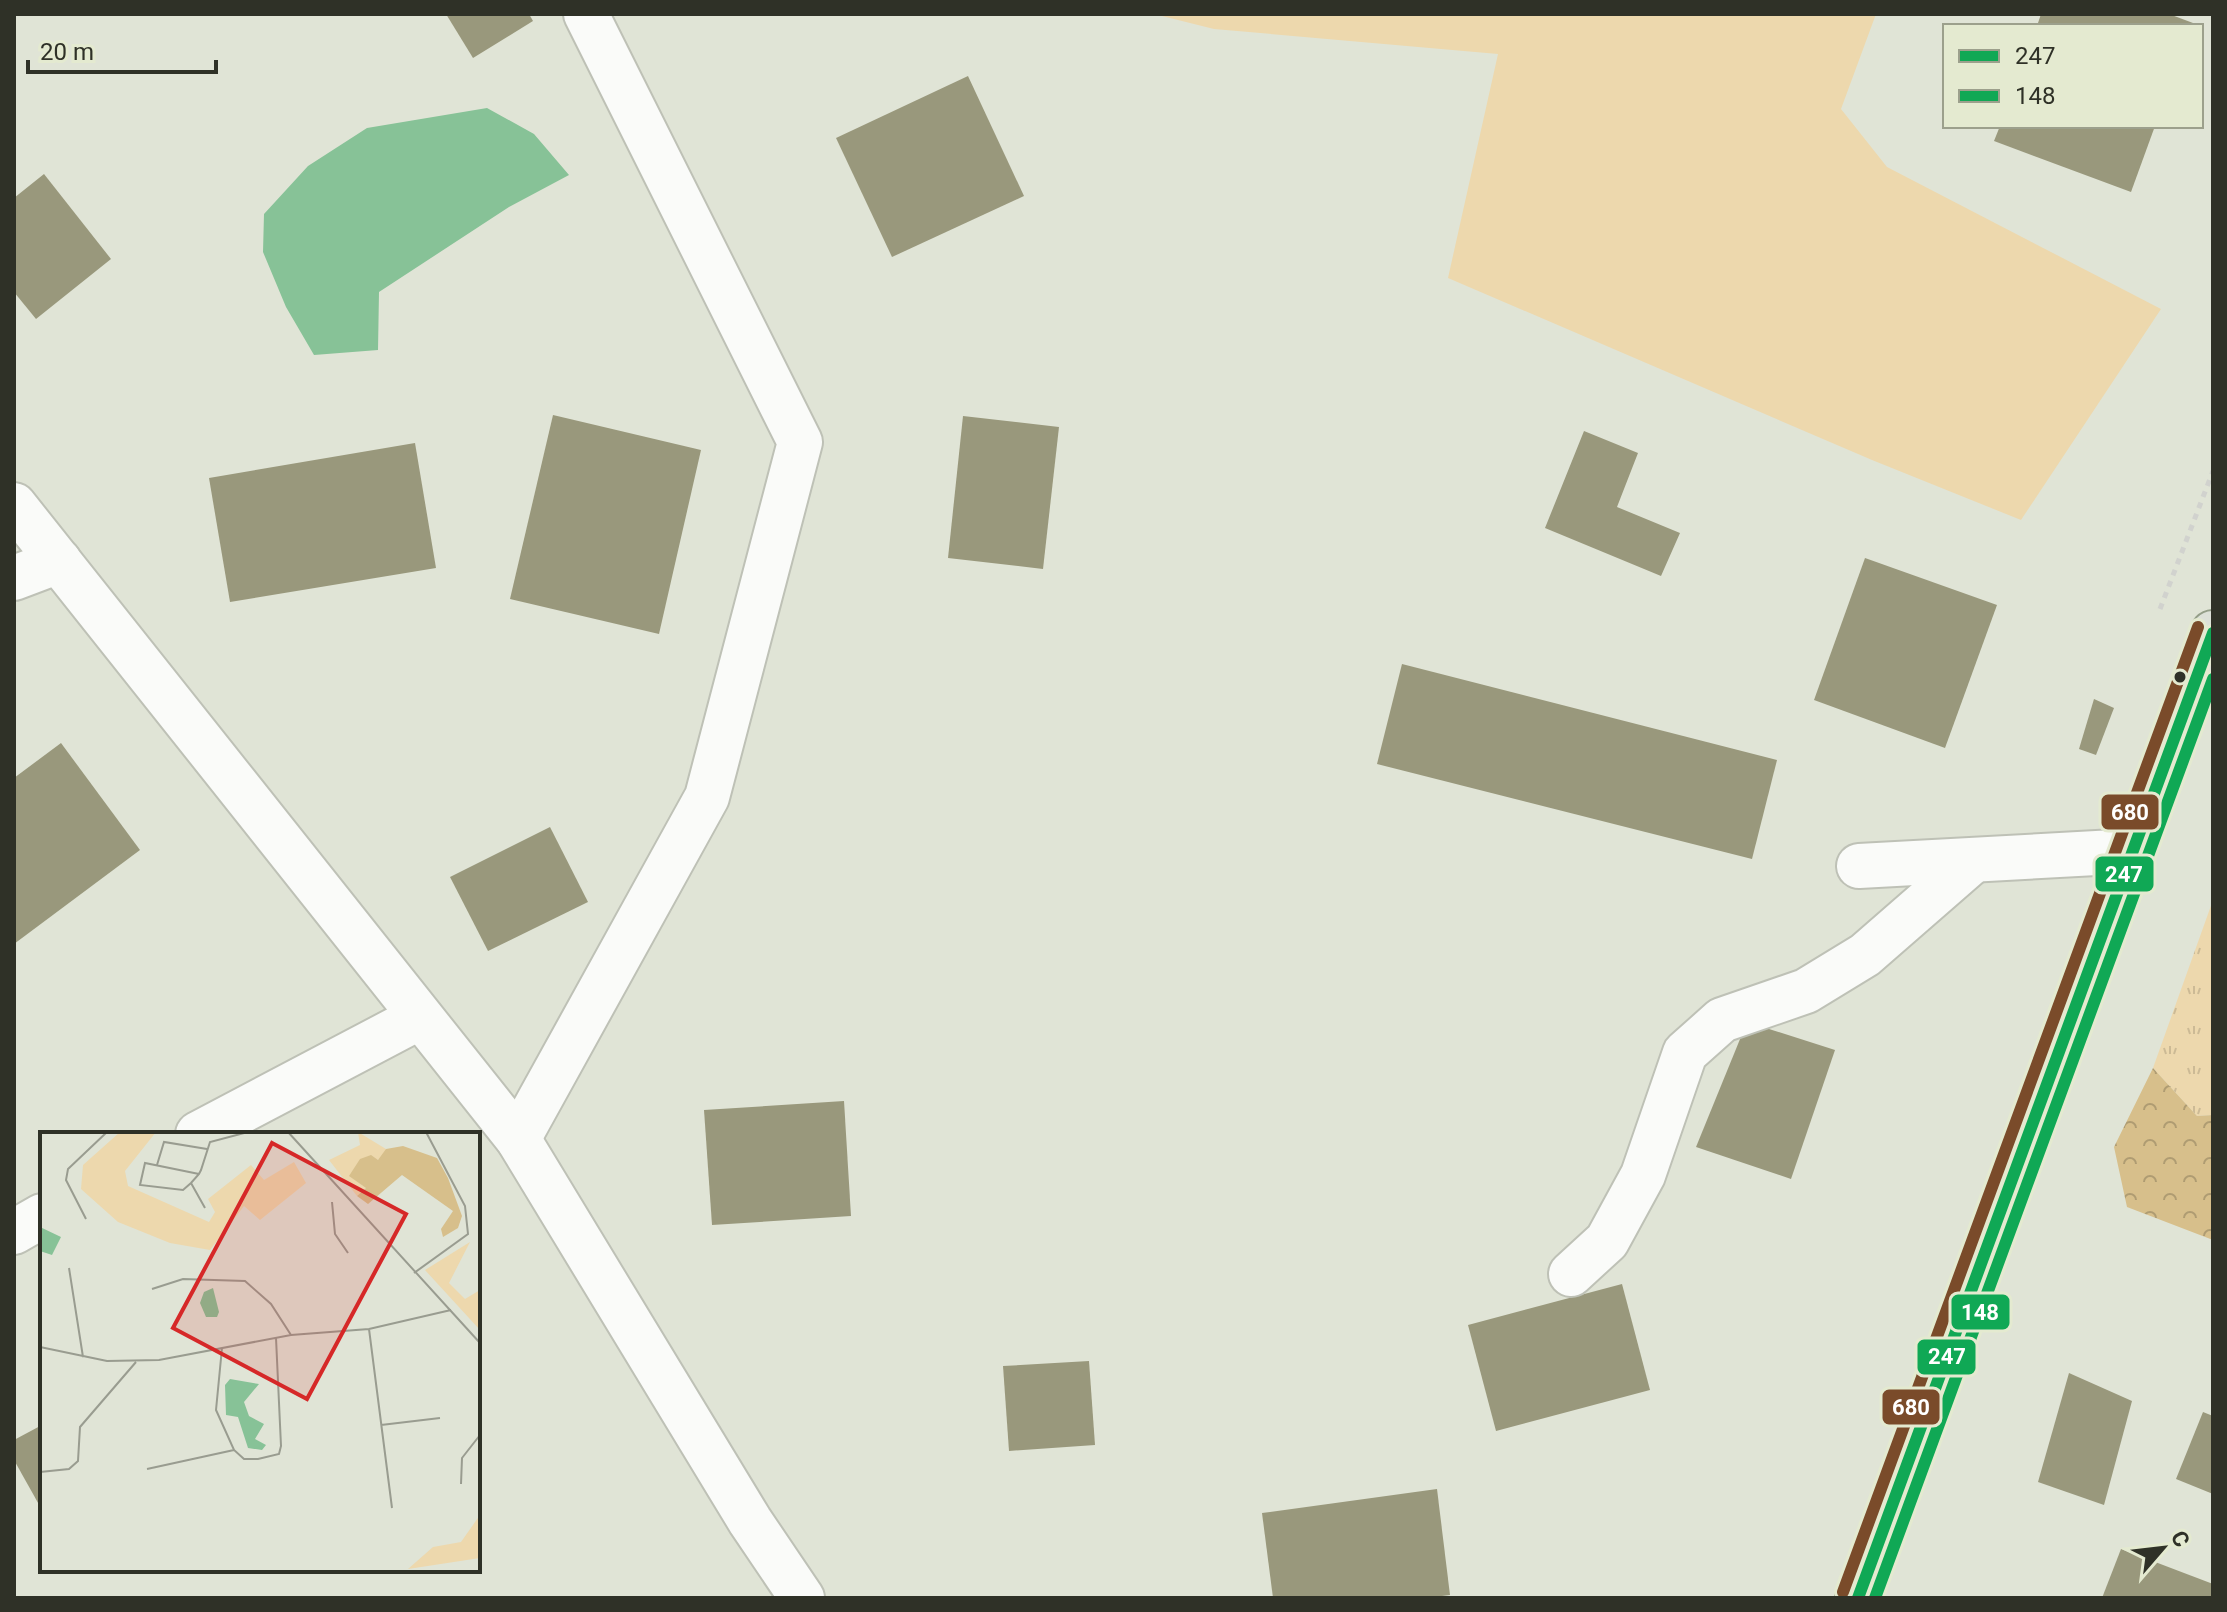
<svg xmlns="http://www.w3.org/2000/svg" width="2227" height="1612" viewBox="0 0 2227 1612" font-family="Roboto,sans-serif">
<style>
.grass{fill:url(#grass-tufts)}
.forest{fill:url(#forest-crowns)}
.garden{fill:#edd8ad}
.water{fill:#87c297}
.building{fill:#99987c}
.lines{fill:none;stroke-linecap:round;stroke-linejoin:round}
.minor-casing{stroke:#bec1b6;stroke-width:48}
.major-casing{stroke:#949e88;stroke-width:48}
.path{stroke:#d1d2ce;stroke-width:5;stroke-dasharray:6 6;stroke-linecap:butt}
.minor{stroke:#fafbf9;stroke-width:44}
.major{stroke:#dde1d8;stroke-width:44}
.bus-1-casing{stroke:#e4ead0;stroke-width:18}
.bus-2-casing{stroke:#e4ead0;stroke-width:18}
.bus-3-casing{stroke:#e4ead0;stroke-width:18}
.bus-1{stroke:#10a855;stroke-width:12}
.bus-2{stroke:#10a855;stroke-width:12}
.bus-3{stroke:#7a4b2a;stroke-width:12}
.bus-dot{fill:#2f3127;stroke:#e4ead0;stroke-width:3}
.inset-road{fill:none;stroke:#999c90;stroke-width:2}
.view{fill:#d62828;fill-opacity:0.15;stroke:#d62828;stroke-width:4}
.inset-edge{fill:none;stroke:#2f3127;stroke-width:4}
.line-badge{stroke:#e4ead0;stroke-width:3}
.badge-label{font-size:22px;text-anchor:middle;font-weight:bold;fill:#fff}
</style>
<defs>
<pattern id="grass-tufts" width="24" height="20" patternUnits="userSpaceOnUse" patternTransform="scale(2)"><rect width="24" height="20" fill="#edd8ad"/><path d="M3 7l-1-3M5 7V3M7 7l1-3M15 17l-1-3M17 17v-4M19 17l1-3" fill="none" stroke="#ccba95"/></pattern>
<pattern id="forest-crowns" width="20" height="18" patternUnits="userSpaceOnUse" patternTransform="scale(2)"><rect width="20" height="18" fill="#d7bf8b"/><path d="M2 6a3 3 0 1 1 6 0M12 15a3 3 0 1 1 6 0" fill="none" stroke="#af9c72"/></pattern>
</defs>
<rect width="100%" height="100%" fill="#e0e4d6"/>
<!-- grass -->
<path class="grass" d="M2213,900V1115L2197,1116L2153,1068Z"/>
<!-- forest -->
<path class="forest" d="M2153,1068L2197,1116L2213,1115V1240L2127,1207L2114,1147Z"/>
<!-- garden -->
<path class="garden" d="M1154,14H1876L1841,109L1887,167L2161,309L2021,520L1872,460L1448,278L1498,54L1214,29Z"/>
<!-- water -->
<path class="water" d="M487,108L534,134L569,175L509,207L379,292L378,350L314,355L286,307L263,252L264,214L308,166L367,128Z"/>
<!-- building -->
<g class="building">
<path d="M446,14H529L533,21L473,58Z"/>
<path d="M2041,14H2169L2193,23L2192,26H2037Z"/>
<path d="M968,76L1024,196L892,257L836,138Z"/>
<path d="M2000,126H2155L2131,192L1994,141Z"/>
<path d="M44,174L111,259L36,319L14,292V198Z"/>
<path d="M553,415L701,450L659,634L510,599Z"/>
<path d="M963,416L1059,427L1043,569L948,558Z"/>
<path d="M1584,431L1638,453L1617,507L1680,533L1661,576L1545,528Z"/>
<path d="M415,443L436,568L230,602L209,478Z"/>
<path d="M1865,558L1997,605L1945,748L1814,700Z"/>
<path d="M1402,664L1777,760L1752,859L1377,764Z"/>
<path d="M2094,699L2114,708L2096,755L2079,749Z"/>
<path d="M61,743L140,850L14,944V778Z"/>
<path d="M550,827L588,902L488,951L450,877Z"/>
<path d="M1747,1022L1835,1050L1791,1179L1696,1147Z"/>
<path d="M844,1101L851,1216L712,1225L704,1110Z"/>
<path d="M1622,1284L1650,1390L1496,1431L1468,1325Z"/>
<path d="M1089,1361L1095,1445L1009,1451L1003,1366Z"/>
<path d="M2069,1373L2132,1401L2104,1505L2038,1482Z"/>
<path d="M2203,1412L2213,1416V1494L2176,1479Z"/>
<path d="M42,1425V1510L14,1460V1440Z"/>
<path d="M1437,1489L1450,1595L1426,1598H1273L1262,1513Z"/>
<path d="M2121,1549L2213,1584V1598H2102Z"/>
</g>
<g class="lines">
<!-- minor casing -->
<g class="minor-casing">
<g id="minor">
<path d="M14,505L518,1139L750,1521L802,1598"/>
<path d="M14,578L59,561"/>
<path d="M1859,866L2133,851"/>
<path d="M198,1134L420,1017"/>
<path d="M518,1139L707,797L800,442L586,14"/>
<path d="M14,1232L42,1216"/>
<path d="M1571,1274L1607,1241L1643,1175L1685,1053L1722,1020L1806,991L1865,955L1974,860"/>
</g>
</g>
<!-- major casing -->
<g class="major-casing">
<path id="major" d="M1858,1598L2213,633"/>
</g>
<!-- path -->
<path class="path" d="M2160,609L2213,471"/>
<!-- minor -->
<use href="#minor" class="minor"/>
<!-- major -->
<use href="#major" class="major"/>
<!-- bus-1 casing -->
<g class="bus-1-casing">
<path id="bus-1" d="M1858,1598L2213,633"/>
</g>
<!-- bus-2 casing -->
<g class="bus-2-casing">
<path id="bus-2" d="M1875,1598L2213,679"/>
</g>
<!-- bus-3 casing -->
<g class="bus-3-casing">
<path id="bus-3" d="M1843,1592L2198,627"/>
</g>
<!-- bus-1 -->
<use href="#bus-1" class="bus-1"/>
<!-- bus-2 -->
<use href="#bus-2" class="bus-2"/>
<!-- bus-3 -->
<use href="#bus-3" class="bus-3"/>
</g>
<!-- markers -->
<circle class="bus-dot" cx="2180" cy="677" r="7"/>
<!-- overview -->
<g transform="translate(40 1132)">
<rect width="440" height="440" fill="#e0e4d6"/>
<path d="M318,0L346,17L345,25L314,37L310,44L326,56L317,64L289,28L320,13ZM430,110L409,151L425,167L440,158V198L385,138Z" fill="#edd8ad"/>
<path d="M363,14L397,26L408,46L422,84L418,96L403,105L401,97L413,79L362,43L328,72L317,64L326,56L309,44L320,27L331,23L338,28L346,17Z" fill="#d7bf8b"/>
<path d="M440,383V426L368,437L393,415L421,410Z" fill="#edd8ad"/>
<path d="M80,0H116L85,39L88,54L169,90L175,80L168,67L211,33L224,48L254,30L266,51L220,88L204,74L170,118L130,111L78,90L41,57L43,33Z" fill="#edd8ad"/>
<path d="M0,95L21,105L12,123L0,119ZM173,156L179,180L177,185H166L160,171L164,160ZM190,247L219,252L204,270L209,284L224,292L215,307L226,313L222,318L208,316L198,285L186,283L185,253Z" fill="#87c297"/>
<path class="inset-road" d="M248,0L440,211M117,33L124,10L167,17M159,42L105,31L100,53L143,58L151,51L159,42L161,38L170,10L208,0M151,51L165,76M292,70L295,102L308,121M46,87L26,48L28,37L67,0M29,136L43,225M374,141L428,102L425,74L386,0M112,157L143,147L205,149L231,172L251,203M329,197L352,376M0,215L67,229L119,228L251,203L329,197L411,178M182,216L176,278L194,318L204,327H218L239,322L241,314L236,206M341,293L400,286M107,337L194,318M0,340L29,337L38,329L40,295L96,230M421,352L422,326L440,303"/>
<path class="view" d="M232,11L366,82L267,267L133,196Z"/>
<rect width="440" height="440" class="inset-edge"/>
</g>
<g class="line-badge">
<rect x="2100" y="793" width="60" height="38" rx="8" fill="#7a4b2a"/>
<rect x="2094" y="855" width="61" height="38" rx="8" fill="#10a855"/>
<rect x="1950" y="1293" width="61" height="38" rx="8" fill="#10a855"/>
<rect x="1916" y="1338" width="61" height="38" rx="8" fill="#10a855"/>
<rect x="1881" y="1388" width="60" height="38" rx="8" fill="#7a4b2a"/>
</g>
<g class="badge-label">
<text x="2130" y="820">680</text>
<text x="2124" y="882">247</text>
<text x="1980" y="1320">148</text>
<text x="1947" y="1364">247</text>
<text x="1911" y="1415">680</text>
</g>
<!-- border -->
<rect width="2227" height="1612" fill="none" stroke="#2f3127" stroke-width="32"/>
<!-- legend -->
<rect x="1943" y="24" width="260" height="104" fill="#e4ead0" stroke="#9ca08c" stroke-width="2"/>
<rect x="1959" y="50" width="40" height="12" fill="#10a855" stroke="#9ca08c" stroke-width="2"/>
<text x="2015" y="64" font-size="24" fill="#2f3127">247</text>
<rect x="1959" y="90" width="40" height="12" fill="#10a855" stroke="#9ca08c" stroke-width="2"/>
<text x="2015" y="104" font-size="24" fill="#2f3127">148</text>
<!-- north arrow -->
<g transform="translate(2163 1548) rotate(62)" stroke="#e4ead0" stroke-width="6" paint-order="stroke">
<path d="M0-6L14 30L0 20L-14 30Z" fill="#2f3127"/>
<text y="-12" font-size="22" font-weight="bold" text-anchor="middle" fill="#2f3127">С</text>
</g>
<!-- scale -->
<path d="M28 60v12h188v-12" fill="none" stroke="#2f3127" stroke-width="4"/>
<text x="40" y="60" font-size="24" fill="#2f3127" stroke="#e4ead0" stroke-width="6" paint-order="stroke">20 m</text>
</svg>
